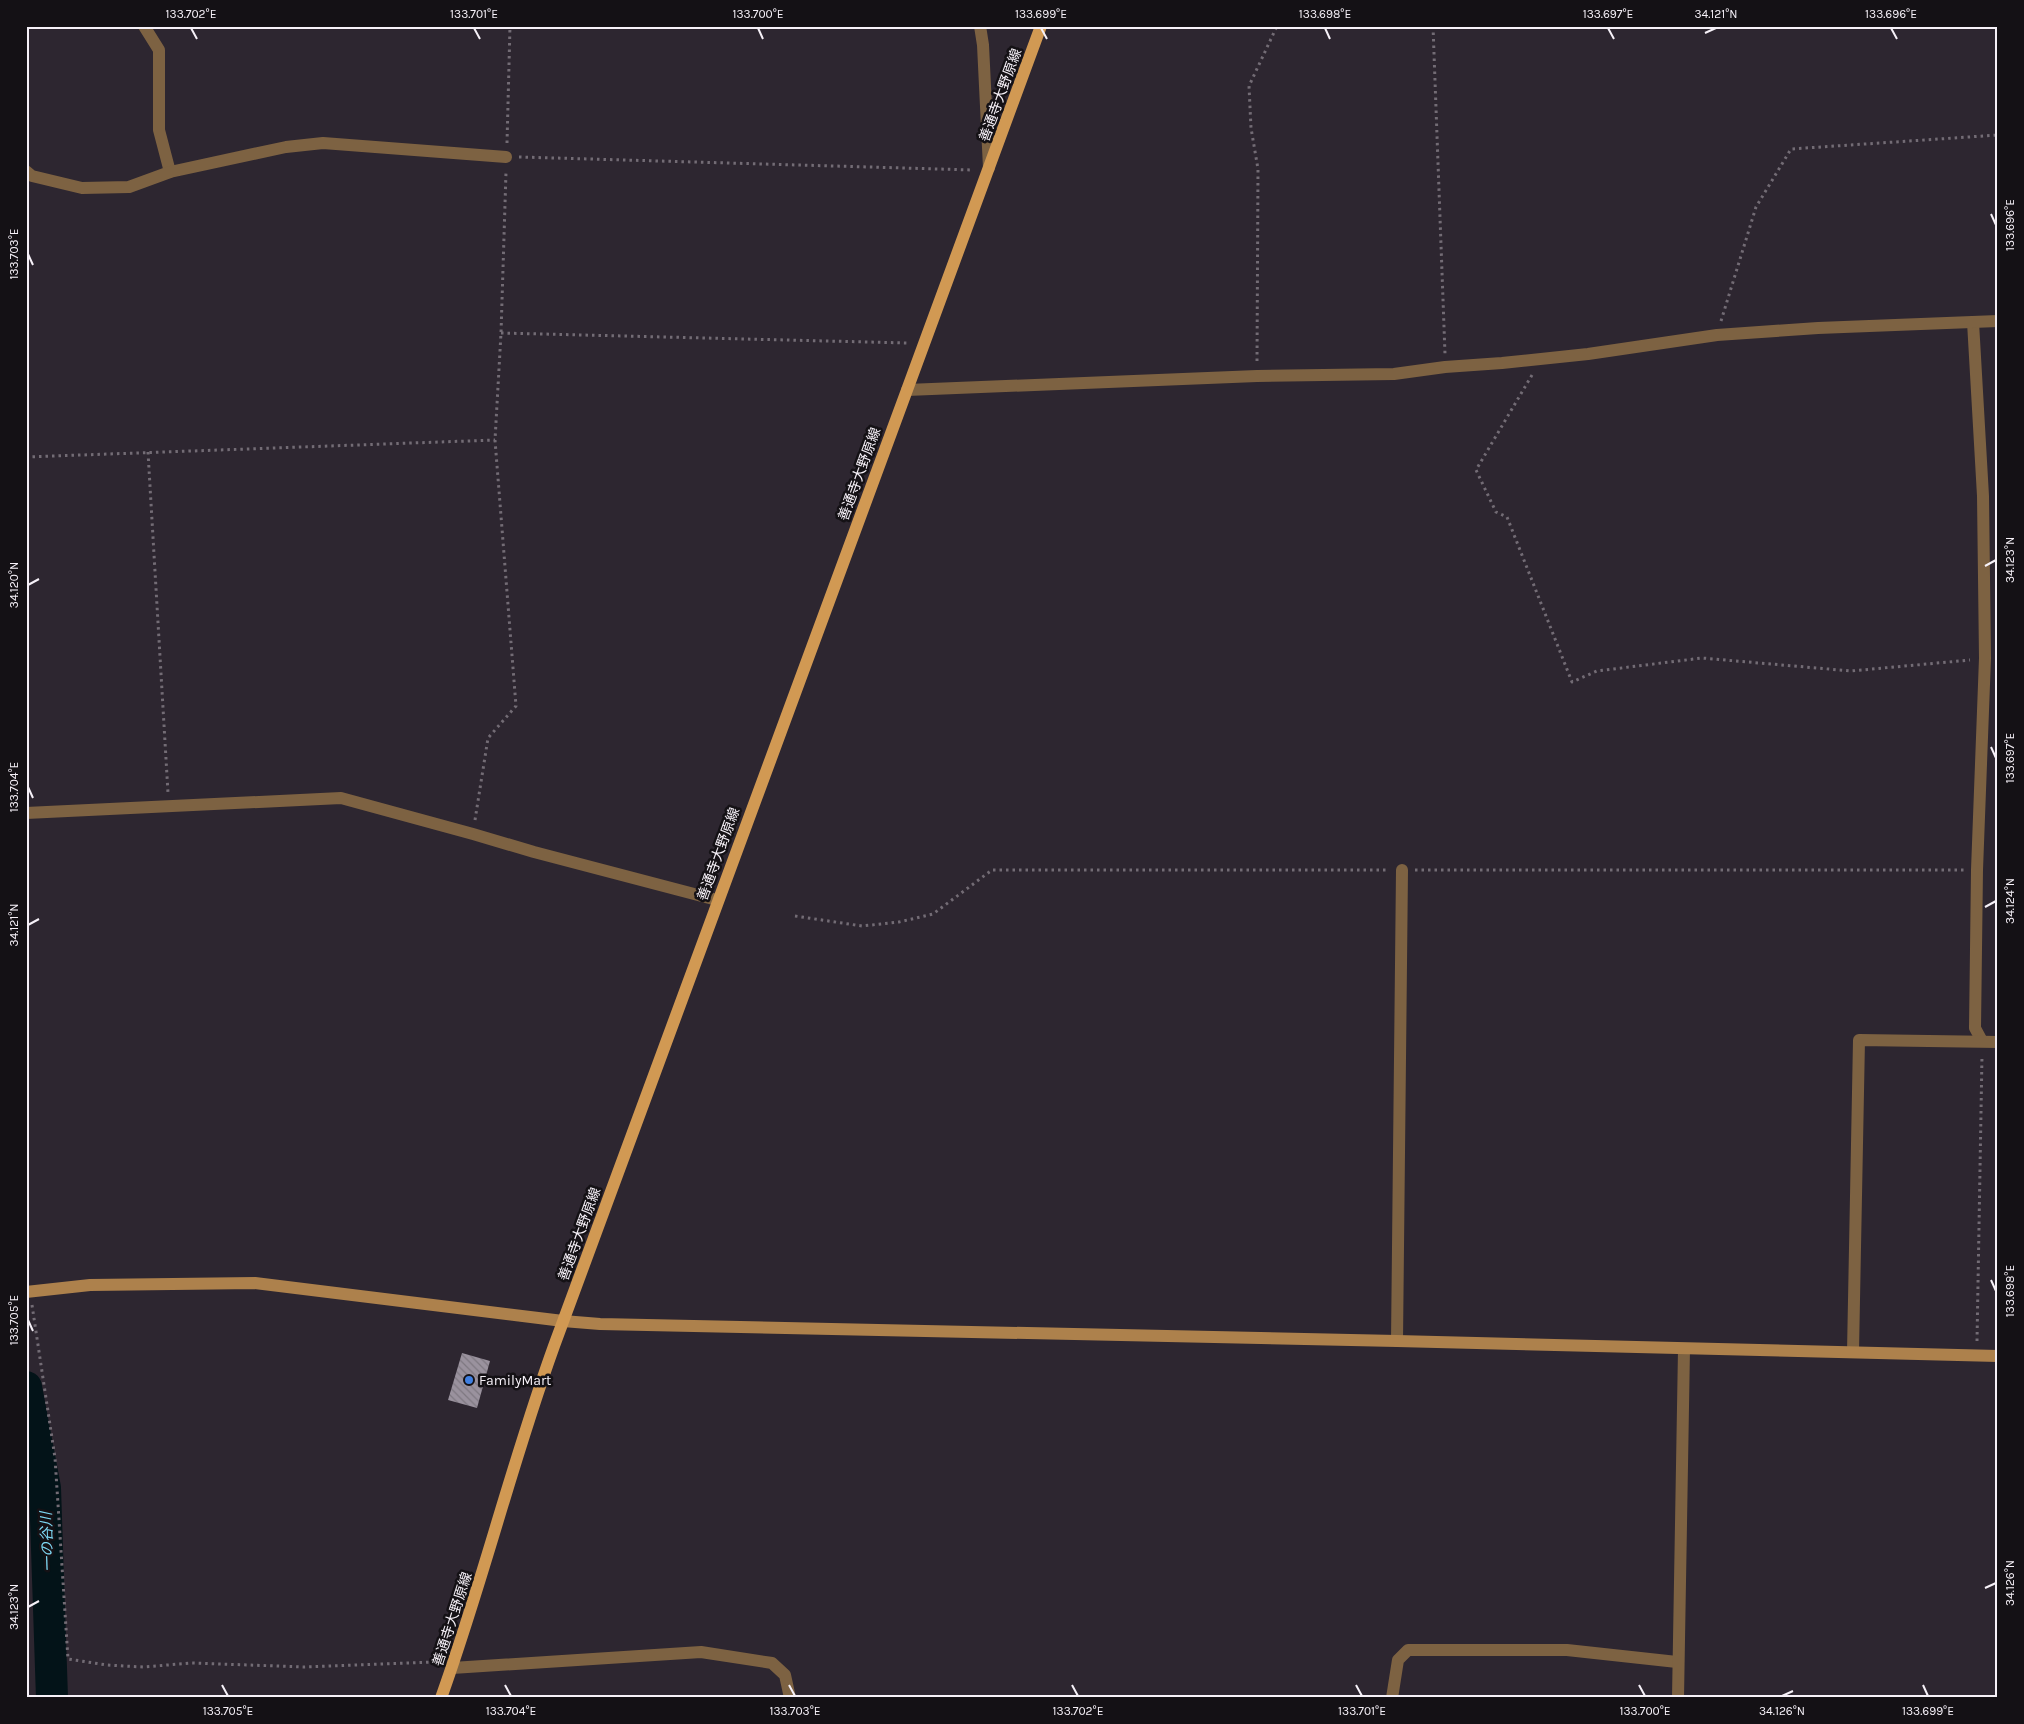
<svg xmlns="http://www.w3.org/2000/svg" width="2024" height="1724" viewBox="0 0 2024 1724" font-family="Karla,'Noto Sans JP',sans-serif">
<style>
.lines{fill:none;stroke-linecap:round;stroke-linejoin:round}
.river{stroke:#031318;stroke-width:32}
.building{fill:url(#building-back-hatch)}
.path{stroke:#736c75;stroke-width:3;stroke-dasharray:2.5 4;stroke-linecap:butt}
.street{stroke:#7d6242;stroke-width:12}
.secondary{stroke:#ad814c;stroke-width:12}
.primary{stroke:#d19953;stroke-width:12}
.ticks{fill:none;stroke:#f6f1f8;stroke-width:2}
.shop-dot{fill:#3f7fe0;stroke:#141115;stroke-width:2}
.labels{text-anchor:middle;stroke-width:5;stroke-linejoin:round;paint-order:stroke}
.street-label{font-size:14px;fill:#f6f1f8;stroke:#141115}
.poi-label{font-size:14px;fill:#f6f1f8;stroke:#141115;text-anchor:start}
.water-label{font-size:15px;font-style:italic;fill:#7dd8f4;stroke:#141115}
.neatline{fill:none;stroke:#f6f1f8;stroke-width:2}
.ticks-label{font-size:12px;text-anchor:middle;fill:#f6f1f8}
</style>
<defs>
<pattern id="building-back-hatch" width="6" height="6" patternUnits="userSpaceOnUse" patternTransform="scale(1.25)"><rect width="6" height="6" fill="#9a929e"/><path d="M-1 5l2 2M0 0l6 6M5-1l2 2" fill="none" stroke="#7e7881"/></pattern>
</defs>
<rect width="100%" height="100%" fill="#2d2630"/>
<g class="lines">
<!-- river -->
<path class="river" d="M26,1387L45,1488L52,1698"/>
</g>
<!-- building -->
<path class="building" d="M462,1353L490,1361L477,1408L448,1400Z"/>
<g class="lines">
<!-- path -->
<g class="path">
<path d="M1433,26L1445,354"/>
<path d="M507,143L510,26"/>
<path d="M519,157L973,170"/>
<path d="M1721,321L1756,207L1791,149L1998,135"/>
<path d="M501,333L908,343"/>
<path d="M1257,361L1258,169L1251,128L1249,86L1277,26"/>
<path d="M1532,375L1476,470L1496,512L1507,517L1572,682L1597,671L1702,658L1851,671L1970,660"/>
<path d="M148,452L168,793"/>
<path d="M26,457L495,440"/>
<path d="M475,820L488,738L516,706L495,440L501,333L506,172"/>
<path d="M1415,870H1964"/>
<path d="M795,916L862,926L899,922L933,914L992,870H1389"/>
<path d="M32,1305L55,1458L68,1659L107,1665L143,1667L192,1663L305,1667L433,1662L439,1664"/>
<path d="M1977,1341L1982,1055"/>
</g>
<!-- street -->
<g class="street">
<path d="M144,26L159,50V130L170,172"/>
<path d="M980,26L983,45L989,168"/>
<path d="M26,171L32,176L82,188L129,187L170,172L286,147L323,143L506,157"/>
<path d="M1973,322L1983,496L1985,658L1977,870L1975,1028L1982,1041"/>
<path d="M907,390L1257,376L1394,374L1445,367L1502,363L1588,354L1717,335L1818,328L1998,321"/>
<path d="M26,813L341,798L473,834L534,852L717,900"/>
<path d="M1397,1341L1402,870"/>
<path d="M1853,1352L1859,1040L1998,1042"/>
<path d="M452,1668L701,1652L772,1663L785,1675L790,1698"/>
<path d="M1392,1698L1398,1660L1408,1650H1567L1677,1662"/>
<path d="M1678,1698L1684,1349"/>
</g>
<!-- secondary -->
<path class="secondary" d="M26,1292L90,1285L255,1283L563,1321L600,1324L1397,1341L1998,1356"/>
<!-- primary -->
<path class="primary" d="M441,1698C483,1581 512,1462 554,1346C669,1026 788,708 907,390L1041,26"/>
</g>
<!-- ticks -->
<path class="ticks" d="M191,28L197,39M474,28L480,39M758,28L763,39M1041,28L1047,39M1325,28L1330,39M1608,28L1614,39M1891,28L1897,39M1705,33L1716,28M1991,214L1996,225M28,254L33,265M1985,566L1996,560M28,585L39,579M1991,747L1996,758M28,787L33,798M1985,907L1996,901M28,925L39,919M1991,1280L1996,1291M28,1320L33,1331M1985,1588L1996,1583M28,1607L39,1601M222,1685L228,1696M505,1685L511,1696M789,1685L795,1696M1072,1685L1078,1696M1356,1685L1362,1696M1639,1685L1645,1696M1923,1685L1928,1696M1782,1696L1793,1691"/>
<!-- markers -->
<circle class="shop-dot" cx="469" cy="1380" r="5"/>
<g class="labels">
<!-- street labels -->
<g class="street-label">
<text transform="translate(1000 95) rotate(-70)" y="5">善通寺大野原線</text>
<text transform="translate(859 474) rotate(-70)" y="5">善通寺大野原線</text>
<text transform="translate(718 854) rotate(-70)" y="5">善通寺大野原線</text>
<text transform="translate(579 1234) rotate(-70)" y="5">善通寺大野原線</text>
<text transform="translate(452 1619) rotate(-72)" y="5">善通寺大野原線</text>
</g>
<!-- poi labels -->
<g class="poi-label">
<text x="479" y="1385">FamilyMart</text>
</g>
<!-- water labels -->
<g class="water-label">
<text transform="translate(47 1542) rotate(-92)" y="5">一の谷川</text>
</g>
</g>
<!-- border -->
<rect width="2024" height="1724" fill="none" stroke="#141115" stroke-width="55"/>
<rect x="28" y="28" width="1968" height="1668" class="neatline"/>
<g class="ticks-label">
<text x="191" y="18">133.702°E</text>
<text x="474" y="18">133.701°E</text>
<text x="758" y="18">133.700°E</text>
<text x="1041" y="18">133.699°E</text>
<text x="1325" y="18">133.698°E</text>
<text x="1608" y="18">133.697°E</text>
<text x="1716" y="18">34.121°N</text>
<text x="1891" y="18">133.696°E</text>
<text transform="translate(2010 225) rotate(-90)" y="4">133.696°E</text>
<text transform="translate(14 254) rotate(-90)" y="4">133.703°E</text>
<text transform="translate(2010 560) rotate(-90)" y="4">34.123°N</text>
<text transform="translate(14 585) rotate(-90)" y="4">34.120°N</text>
<text transform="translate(2010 758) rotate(-90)" y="4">133.697°E</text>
<text transform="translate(14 787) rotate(-90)" y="4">133.704°E</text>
<text transform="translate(2010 901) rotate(-90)" y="4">34.124°N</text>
<text transform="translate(14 925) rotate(-90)" y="4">34.121°N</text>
<text transform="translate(2010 1291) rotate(-90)" y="4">133.698°E</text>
<text transform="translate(14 1320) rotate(-90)" y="4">133.705°E</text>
<text transform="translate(2010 1583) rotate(-90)" y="4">34.126°N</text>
<text transform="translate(14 1607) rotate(-90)" y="4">34.123°N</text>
<text x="228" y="1715">133.705°E</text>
<text x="511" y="1715">133.704°E</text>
<text x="795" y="1715">133.703°E</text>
<text x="1078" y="1715">133.702°E</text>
<text x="1362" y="1715">133.701°E</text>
<text x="1645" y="1715">133.700°E</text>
<text x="1782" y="1715">34.126°N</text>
<text x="1928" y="1715">133.699°E</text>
</g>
</svg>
